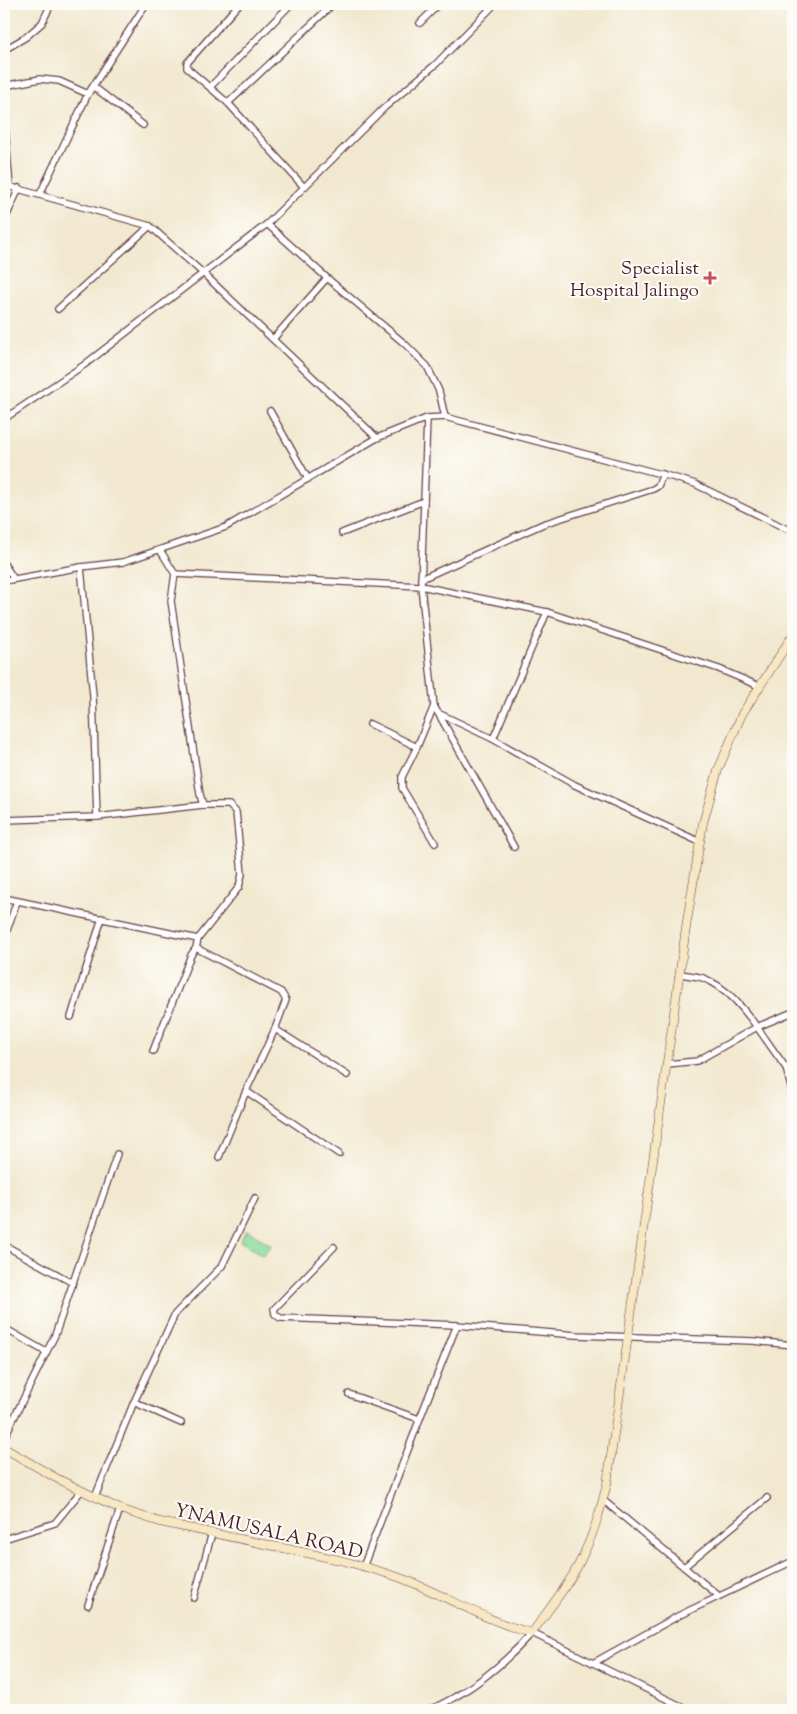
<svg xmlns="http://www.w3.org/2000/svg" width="797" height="1714" viewBox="0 0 797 1714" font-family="'Sorts Mill Goudy',serif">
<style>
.green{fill:#8cdd9d;stroke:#6b7e64}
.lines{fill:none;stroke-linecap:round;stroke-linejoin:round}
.street-casing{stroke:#633d44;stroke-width:8}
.secondary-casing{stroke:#633d44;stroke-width:9}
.street{stroke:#fff;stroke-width:5.5}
.secondary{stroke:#f7e8c3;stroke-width:8}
.poi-dot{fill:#d1495b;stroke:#fdfcf7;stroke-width:2}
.labels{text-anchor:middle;stroke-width:4;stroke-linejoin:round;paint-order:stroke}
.poi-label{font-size:19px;fill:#4a1f2b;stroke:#fdfcf7;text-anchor:end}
.street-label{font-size:19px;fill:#4a1f2b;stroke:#fdfcf7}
</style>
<rect width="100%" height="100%" fill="#fdfcf7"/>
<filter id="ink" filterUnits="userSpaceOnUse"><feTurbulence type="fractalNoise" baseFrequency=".02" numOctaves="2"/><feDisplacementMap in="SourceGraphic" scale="10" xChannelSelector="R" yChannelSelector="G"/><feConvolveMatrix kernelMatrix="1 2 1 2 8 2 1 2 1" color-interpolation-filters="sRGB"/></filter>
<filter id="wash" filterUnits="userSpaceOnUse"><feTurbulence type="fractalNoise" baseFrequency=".0096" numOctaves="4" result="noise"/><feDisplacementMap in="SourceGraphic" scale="20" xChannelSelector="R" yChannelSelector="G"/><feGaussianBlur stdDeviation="1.12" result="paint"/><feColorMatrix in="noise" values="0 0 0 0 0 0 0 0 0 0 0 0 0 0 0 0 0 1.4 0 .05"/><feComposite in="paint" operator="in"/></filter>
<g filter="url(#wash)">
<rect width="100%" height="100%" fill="#f1e8cf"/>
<!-- green -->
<path class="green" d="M247,1230L271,1245L264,1256L240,1241Z"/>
</g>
<g filter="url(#ink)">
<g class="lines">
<!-- street casing -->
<g class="street-casing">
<g id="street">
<path d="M239,4L187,63V68L228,103L304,187"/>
<path d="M420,23L439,4"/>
<path d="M4,50L26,37L42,23L51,4"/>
<path d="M4,86L40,79L59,81L88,94"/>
<path d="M94,87L143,125"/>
<path d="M210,87L291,4"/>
<path d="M228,103L333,4"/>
<path d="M4,117L10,186"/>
<path d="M4,185L150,226L205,275L377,438"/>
<path d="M40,194L88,94L146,4"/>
<path d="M4,222L19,188"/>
<path d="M58,309L150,226"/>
<path d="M273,339L327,278"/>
<path d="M270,411L308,479"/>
<path d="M445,417L439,391L427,366L405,344L327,278L267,224L384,108L436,64L492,7V4"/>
<path d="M427,418L421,586L434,706L417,747L402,777V788L435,843"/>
<path d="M4,419L84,365L267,224"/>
<path d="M342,533L424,501"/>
<path d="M160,550L175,574L171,601L200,794L203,805H229L236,812L242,874L239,887L198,939"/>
<path d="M4,564L14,579"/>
<path d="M175,574L421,586L547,612L719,669L759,686"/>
<path d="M421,579L543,524L653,489L658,486L663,474"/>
<path d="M4,581L81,567L123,562L226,527L377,438L427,418L445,417L672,477L695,484L793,532"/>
<path d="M434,706L438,713L493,739L575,785L700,842"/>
<path d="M438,713L514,847"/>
<path d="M370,724L417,747"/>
<path d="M493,739L547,612"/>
<path d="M97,817L203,805"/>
<path d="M4,820L97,817L93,696L81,567"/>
<path d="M4,898L198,939L196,948L281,992L286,1000L275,1029L246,1091L219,1157"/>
<path d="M4,939L17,901"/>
<path d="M680,974C687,975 696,976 703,978C727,987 742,1007 757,1027L793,1012"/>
<path d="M71,1017L102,918"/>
<path d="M275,1029L347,1075"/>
<path d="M153,1051L191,955L196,948"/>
<path d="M667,1064L697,1061L757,1027L786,1068L793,1095"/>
<path d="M246,1091L339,1154"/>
<path d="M4,1245L73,1283"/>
<path d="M334,1247L274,1309L275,1314L280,1318L457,1325L576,1335L753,1341L793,1345"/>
<path d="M4,1328L46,1352"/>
<path d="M349,1394L419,1419"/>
<path d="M134,1402L181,1423"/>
<path d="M4,1438L55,1335L117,1154"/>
<path d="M95,1497L134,1402L175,1314L222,1266L255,1198"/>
<path d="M603,1500L719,1596"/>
<path d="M4,1539L55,1523L81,1491"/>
<path d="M363,1567L422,1413L457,1325"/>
<path d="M684,1567L767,1498"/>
<path d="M194,1598L212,1533"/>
<path d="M88,1605L120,1509"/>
<path d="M593,1663L680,1615L793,1561"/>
<path d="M429,1710C469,1693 503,1665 532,1633L689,1710"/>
</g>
</g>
<!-- secondary casing -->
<g class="secondary-casing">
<path id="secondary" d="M4,1448L56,1478L120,1509L160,1522L340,1560C362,1566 385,1572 406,1580C448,1597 488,1622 532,1633C551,1606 572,1581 585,1551C595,1530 601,1507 607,1484L687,921L703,823L718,770L742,714L793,635"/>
</g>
<!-- street -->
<use href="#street" class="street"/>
<!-- secondary -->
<use href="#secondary" class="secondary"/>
</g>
</g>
<!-- markers -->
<path class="poi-dot" d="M707.5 270.5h5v5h5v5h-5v5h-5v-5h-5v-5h5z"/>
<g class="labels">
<!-- poi labels -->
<g class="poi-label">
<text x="699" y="274">Specialist<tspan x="699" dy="22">Hospital Jalingo</tspan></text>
</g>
<!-- street labels -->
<g class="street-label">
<text transform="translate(269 1530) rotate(13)" y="7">YNAMUSALA ROAD</text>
</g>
</g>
<!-- margin -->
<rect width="797" height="1714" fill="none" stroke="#fdfcf7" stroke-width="20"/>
</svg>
